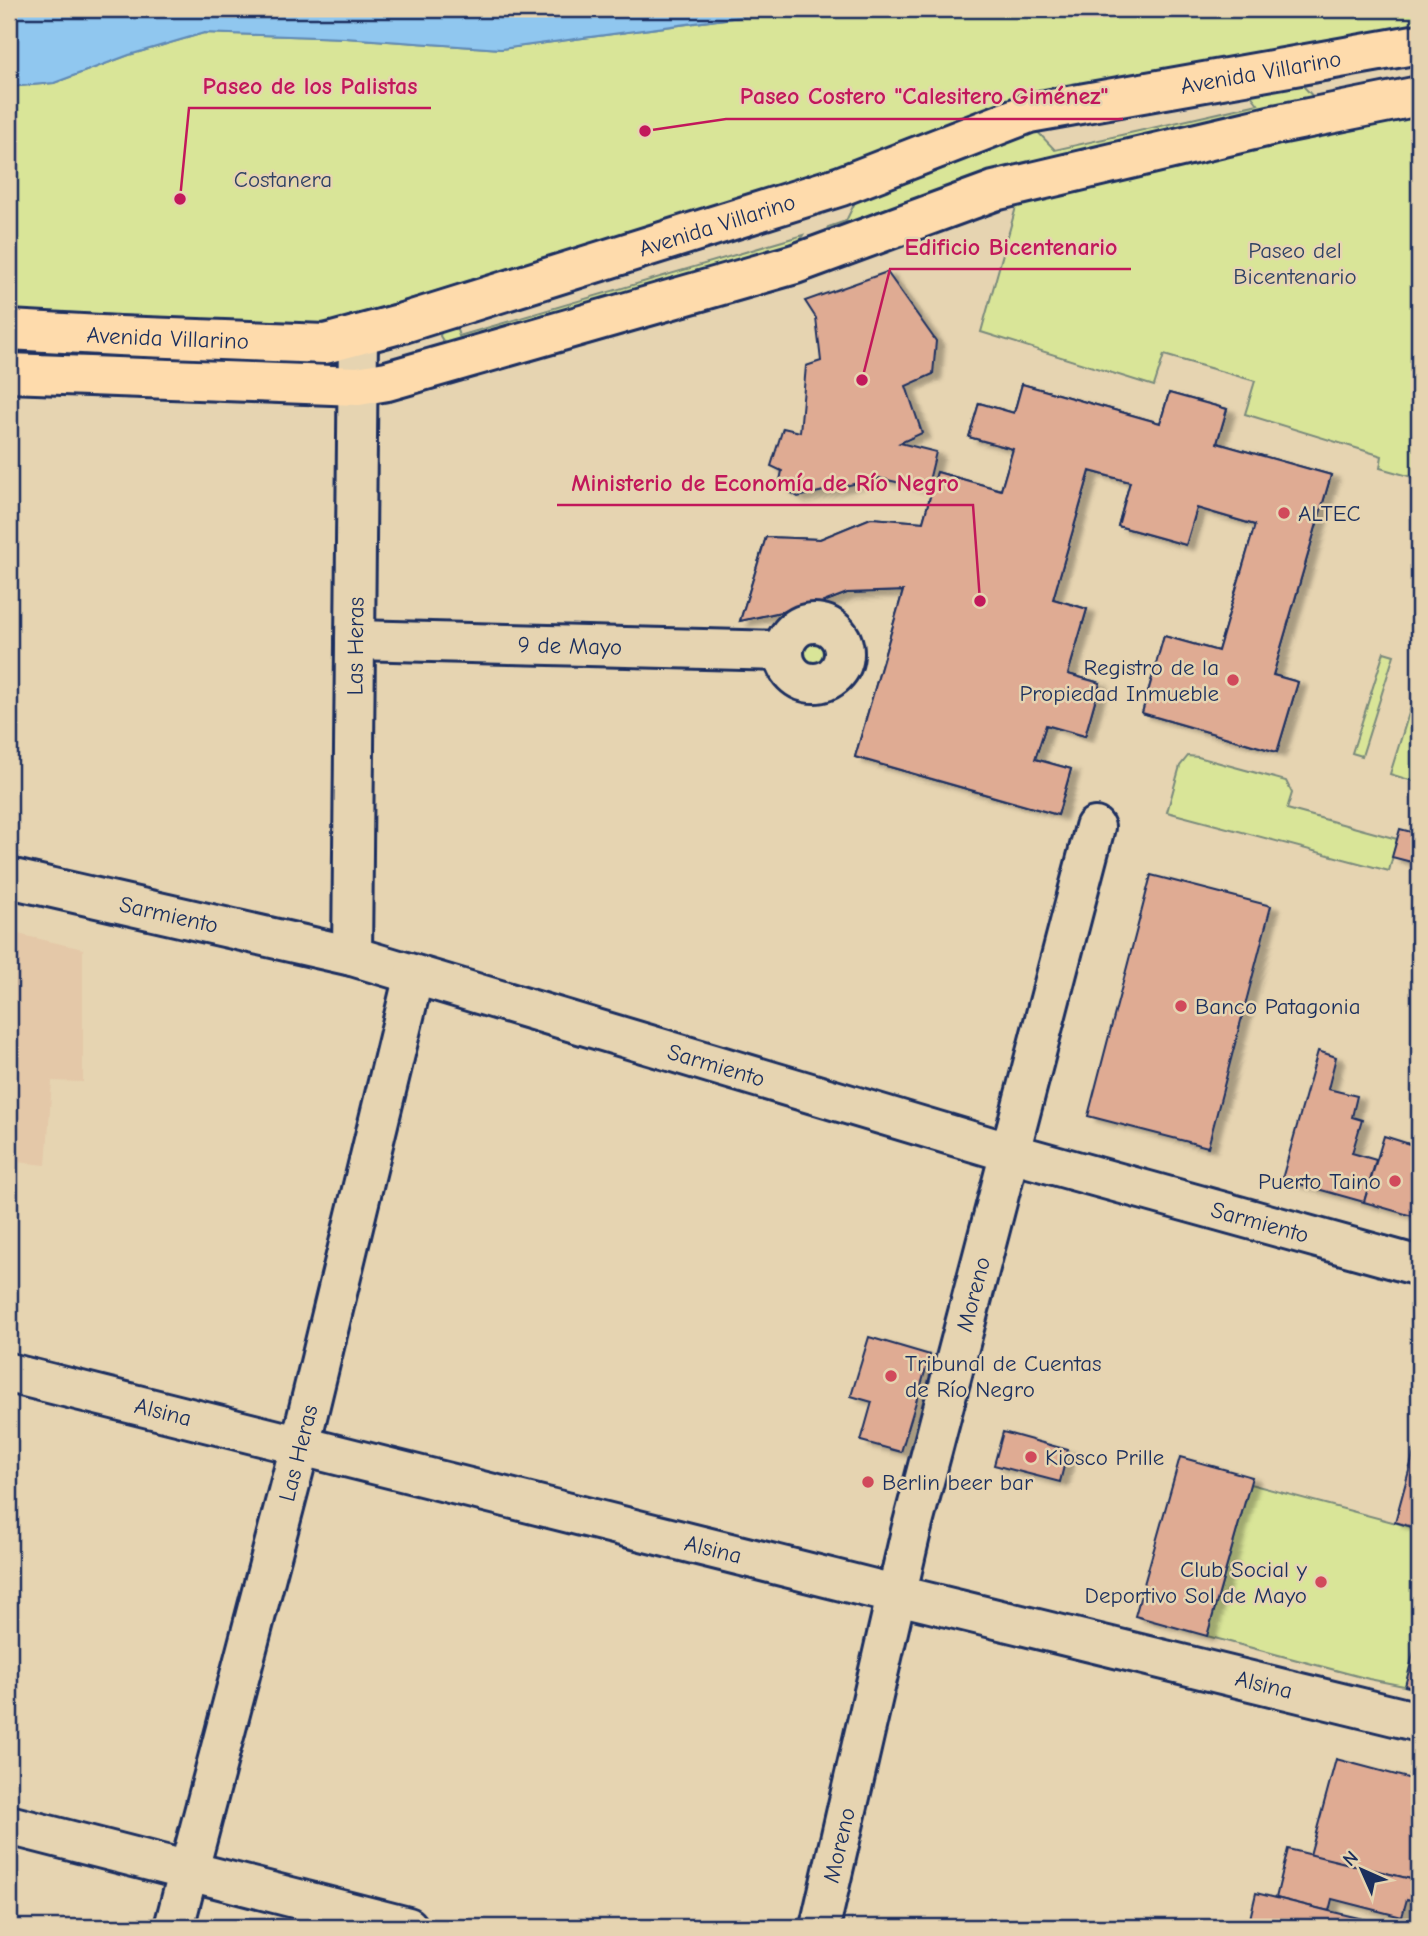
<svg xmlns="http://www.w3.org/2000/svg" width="1428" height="1936" viewBox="0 0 1428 1936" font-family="'Comic Neue',sans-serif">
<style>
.built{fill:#e4c8a8}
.green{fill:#d9e598;stroke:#7a8a7b;stroke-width:2}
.water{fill:#90c7ef;stroke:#618ab5;stroke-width:2}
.building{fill:#dfab93;stroke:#1b2f5e;stroke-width:2;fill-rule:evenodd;filter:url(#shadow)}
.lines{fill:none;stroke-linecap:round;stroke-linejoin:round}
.minor-casing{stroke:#1b2f5e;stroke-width:44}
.major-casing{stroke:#1b2f5e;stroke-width:44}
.minor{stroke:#e6d4b1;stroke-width:38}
.major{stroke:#fedbac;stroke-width:38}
.poi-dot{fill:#d1495b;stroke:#e6d4b1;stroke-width:2.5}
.labels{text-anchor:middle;stroke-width:5;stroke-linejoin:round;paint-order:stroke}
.street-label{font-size:23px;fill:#1b2f5e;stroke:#e6d4b1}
.park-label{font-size:23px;fill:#2e4164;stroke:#e6d4b1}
.poi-label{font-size:23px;fill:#1b2f5e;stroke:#e6d4b1;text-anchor:start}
.leader{fill:none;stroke:#c2185b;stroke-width:2.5}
.callout-dot{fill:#c2185b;stroke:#e6d4b1;stroke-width:2.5}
.callout-label{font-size:24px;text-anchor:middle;font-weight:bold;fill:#c2185b;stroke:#e6d4b1;stroke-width:5;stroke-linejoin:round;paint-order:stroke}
</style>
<defs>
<filter id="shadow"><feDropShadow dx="8" dy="4.5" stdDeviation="2" flood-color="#0004"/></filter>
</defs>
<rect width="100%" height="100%" fill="#e6d4b1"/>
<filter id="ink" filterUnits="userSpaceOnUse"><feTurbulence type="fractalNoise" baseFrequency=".0143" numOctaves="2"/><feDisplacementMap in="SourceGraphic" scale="14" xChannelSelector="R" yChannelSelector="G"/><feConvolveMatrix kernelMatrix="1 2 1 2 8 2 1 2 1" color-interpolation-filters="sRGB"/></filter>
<g filter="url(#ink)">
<!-- built -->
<path class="built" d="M9,932L83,949V1082L52,1081L46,1165L17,1162L9,1200Z"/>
<!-- green -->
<g class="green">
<path d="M799,9H1419V28L852,165L324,325L9,310V87L54,83L129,55L204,33L345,38L501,49Z"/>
<path d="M1419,55V64L1303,86L1321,105L818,242L828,227L846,221L859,194L1032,126L1055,150L1258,104L1244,86Z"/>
<path d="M1419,111V479L1380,468L1382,456L1245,414L1255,381L1164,355L1154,386L981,332L1018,200Z"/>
<path d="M803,235L794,249L453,347L445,344L440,336L442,329L454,321L459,336Z"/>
<circle cx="815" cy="652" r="21"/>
<path d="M1384,652L1394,655L1362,756L1352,753Z"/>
<path d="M1419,681V783L1390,774Z"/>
<path d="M1188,756L1198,757L1286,781L1292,793L1287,809L1397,839L1389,871L1167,812L1180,766Z"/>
<path d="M1250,1484L1419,1529V1689L1369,1679L1207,1636Z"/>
</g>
<!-- water -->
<path class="water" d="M9,9H799L501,49L345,38L204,33L129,55L54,83L9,87Z"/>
<!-- building -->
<g class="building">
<path d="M887,272L936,341L933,374L906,386L922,433L900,443L936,452L927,489L879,478L798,497L779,485L782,471L771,466L783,428L800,432L806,366L821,361L816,318L805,301Z"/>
<path d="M1022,384L1160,423L1169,393L1227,409L1217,443L1331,475L1273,675L1298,682L1277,752L1142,713L1164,636L1218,651L1255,525L1197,508L1186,545L1118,526L1130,482L1090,471L1053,599L1087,609L1068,674L1100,683L1085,736L1046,725L1035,759L1071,769L1058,815L855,757L903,591L847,593L821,603L740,621L766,537L820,539L871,518L923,522L937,472L1001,490L1013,449L969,437L979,403L1014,413ZM996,641L1041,656L1034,680L988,666ZM964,696L1010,712L996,752L951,737Z"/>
<path d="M1022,384L1160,423L1169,393L1227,409L1217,443L1331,475L1273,675L1298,682L1277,752L1142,713L1164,636L1218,651L1255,525L1197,508L1186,545L1118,526L1130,482L1090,471L1053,599L1087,609L1068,674L1100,683L1085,736L1046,725L1035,759L1071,769L1058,815L855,757L903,591L847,593L821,603L740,621L766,537L820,539L871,518L923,522L937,472L1001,490L1013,449L969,437L979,403L1014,413Z"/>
<path d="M1400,829L1419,834V864L1392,857Z"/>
<path d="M1151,875L1271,906L1208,1147L1088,1116Z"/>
<path d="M1318,1051L1336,1057L1328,1089L1357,1096L1352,1117L1362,1120L1352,1153L1376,1160L1364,1202L1282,1179Z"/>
<path d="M1384,1136L1419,1147V1218L1364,1202Z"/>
<path d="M869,1337L930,1355L901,1452L861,1441L872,1402L851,1396Z"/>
<path d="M1003,1432L1068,1450L1060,1482L994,1465Z"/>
<path d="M1419,1434V1529L1395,1522Z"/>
<path d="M1180,1457L1252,1477L1207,1636L1135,1616Z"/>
<path d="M1419,1632V1689L1405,1686Z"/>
<path d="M1418,1744H1419V1777L1409,1774Z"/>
<path d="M1336,1759L1419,1781V1881L1310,1855Z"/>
<path d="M1288,1849L1419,1881L1418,1902L1407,1899L1402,1917L1332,1899L1329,1911L1276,1898Z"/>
<path d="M1256,1893L1329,1911L1397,1927H1248Z"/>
</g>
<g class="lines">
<!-- minor casing -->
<g class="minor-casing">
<g id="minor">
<circle cx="814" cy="653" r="30"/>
<path id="s1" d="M355,640L784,651"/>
<path id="s2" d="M9,878L352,956L1011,1153L1419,1266"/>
<path id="s3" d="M352,956L358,335"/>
<path id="s4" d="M9,1373L898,1595L1419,1722"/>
<path d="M9,1825L408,1927"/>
<path id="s5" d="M174,1927L300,1446L414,975"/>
<path id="s6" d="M820,1927L911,1531L1095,827"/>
</g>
</g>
<!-- major casing -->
<g class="major-casing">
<g id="major">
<path id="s7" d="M9,330L119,336L325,344L403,323L841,186L1029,113L1419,44"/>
<path d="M9,373L358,386L387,381L795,264L994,191L1274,125L1419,96"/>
</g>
</g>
<!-- minor -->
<use href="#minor" class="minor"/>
<!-- major -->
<use href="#major" class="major"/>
</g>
</g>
<!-- markers -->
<g class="poi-dot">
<circle cx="1284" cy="513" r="7"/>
<circle cx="1233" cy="680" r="7"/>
<circle cx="1181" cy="1006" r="7"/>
<circle cx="1395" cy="1181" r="7"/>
<circle cx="891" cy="1376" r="7"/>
<circle cx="1031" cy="1457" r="7"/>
<circle cx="868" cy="1482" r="7"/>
<circle cx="1321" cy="1582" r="7"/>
</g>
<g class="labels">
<!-- street labels -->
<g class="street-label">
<text dy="8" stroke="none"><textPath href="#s7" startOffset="1293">Avenida Villarino</textPath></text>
<text dy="8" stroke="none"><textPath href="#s7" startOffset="726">Avenida Villarino</textPath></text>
<text dy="8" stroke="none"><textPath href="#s7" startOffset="159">Avenida Villarino</textPath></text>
<text dy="8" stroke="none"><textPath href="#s3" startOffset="310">Las Heras</textPath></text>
<text dy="8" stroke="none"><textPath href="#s1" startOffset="215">9 de Mayo</textPath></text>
<text dy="8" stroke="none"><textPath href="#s2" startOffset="164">Sarmiento</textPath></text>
<text dy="8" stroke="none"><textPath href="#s2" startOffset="732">Sarmiento</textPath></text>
<text dy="8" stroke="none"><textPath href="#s2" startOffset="1298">Sarmiento</textPath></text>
<text dy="8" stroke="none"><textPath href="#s6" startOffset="651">Moreno</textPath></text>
<text dy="8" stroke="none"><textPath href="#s4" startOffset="159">Alsina</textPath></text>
<text dy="8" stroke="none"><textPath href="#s5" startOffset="490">Las Heras</textPath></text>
<text dy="8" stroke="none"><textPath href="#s4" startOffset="726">Alsina</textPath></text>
<text dy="8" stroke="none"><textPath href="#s4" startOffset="1293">Alsina</textPath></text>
<text dy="8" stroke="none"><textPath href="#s6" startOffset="84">Moreno</textPath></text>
</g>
<!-- park labels -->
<g class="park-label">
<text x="283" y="187">Costanera</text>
<text x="1295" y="258">Paseo del<tspan x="1295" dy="26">Bicentenario</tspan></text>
</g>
<!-- poi labels -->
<g class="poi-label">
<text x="1298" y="521">ALTEC</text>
<text x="1219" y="675" text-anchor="end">Registro de la<tspan x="1219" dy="26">Propiedad Inmueble</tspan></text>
<text x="1195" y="1014">Banco Patagonia</text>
<text x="1381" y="1189" text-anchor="end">Puerto Taino</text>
<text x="905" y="1371">Tribunal de Cuentas<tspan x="905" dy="26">de Río Negro</tspan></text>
<text x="1045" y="1465">Kiosco Prille</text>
<text x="882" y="1490">Berlin beer bar</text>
<text x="1307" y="1577" text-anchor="end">Club Social y<tspan x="1307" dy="26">Deportivo Sol de Mayo</tspan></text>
</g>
</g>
<!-- callouts -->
<path class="leader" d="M180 199L189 108H431M645 131L726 119H1123M862 380L890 269H1131M980 601L973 505H557"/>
<g class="callout-dot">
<circle cx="180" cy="199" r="7"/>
<circle cx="645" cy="131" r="7"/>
<circle cx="862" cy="380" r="7"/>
<circle cx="980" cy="601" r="7"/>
</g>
<g class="callout-label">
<text x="310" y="94">Paseo de los Palistas</text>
<text x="924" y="104">Paseo Costero "Calesitero Giménez"</text>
<text x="1011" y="255">Edificio Bicentenario</text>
<text x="765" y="491">Ministerio de Economía de Río Negro</text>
</g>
<!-- margin -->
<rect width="1428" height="1936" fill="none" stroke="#e6d4b1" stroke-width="35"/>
<rect x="18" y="18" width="1393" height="1901" fill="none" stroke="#1b2f5e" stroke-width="2.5" filter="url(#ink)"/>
<!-- north arrow -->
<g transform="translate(1362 1870) rotate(315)" stroke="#e6d4b1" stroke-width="5" paint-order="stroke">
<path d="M0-5L12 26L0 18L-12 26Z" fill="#1b2f5e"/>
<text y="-10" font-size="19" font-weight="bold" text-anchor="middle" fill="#1b2f5e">N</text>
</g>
</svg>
